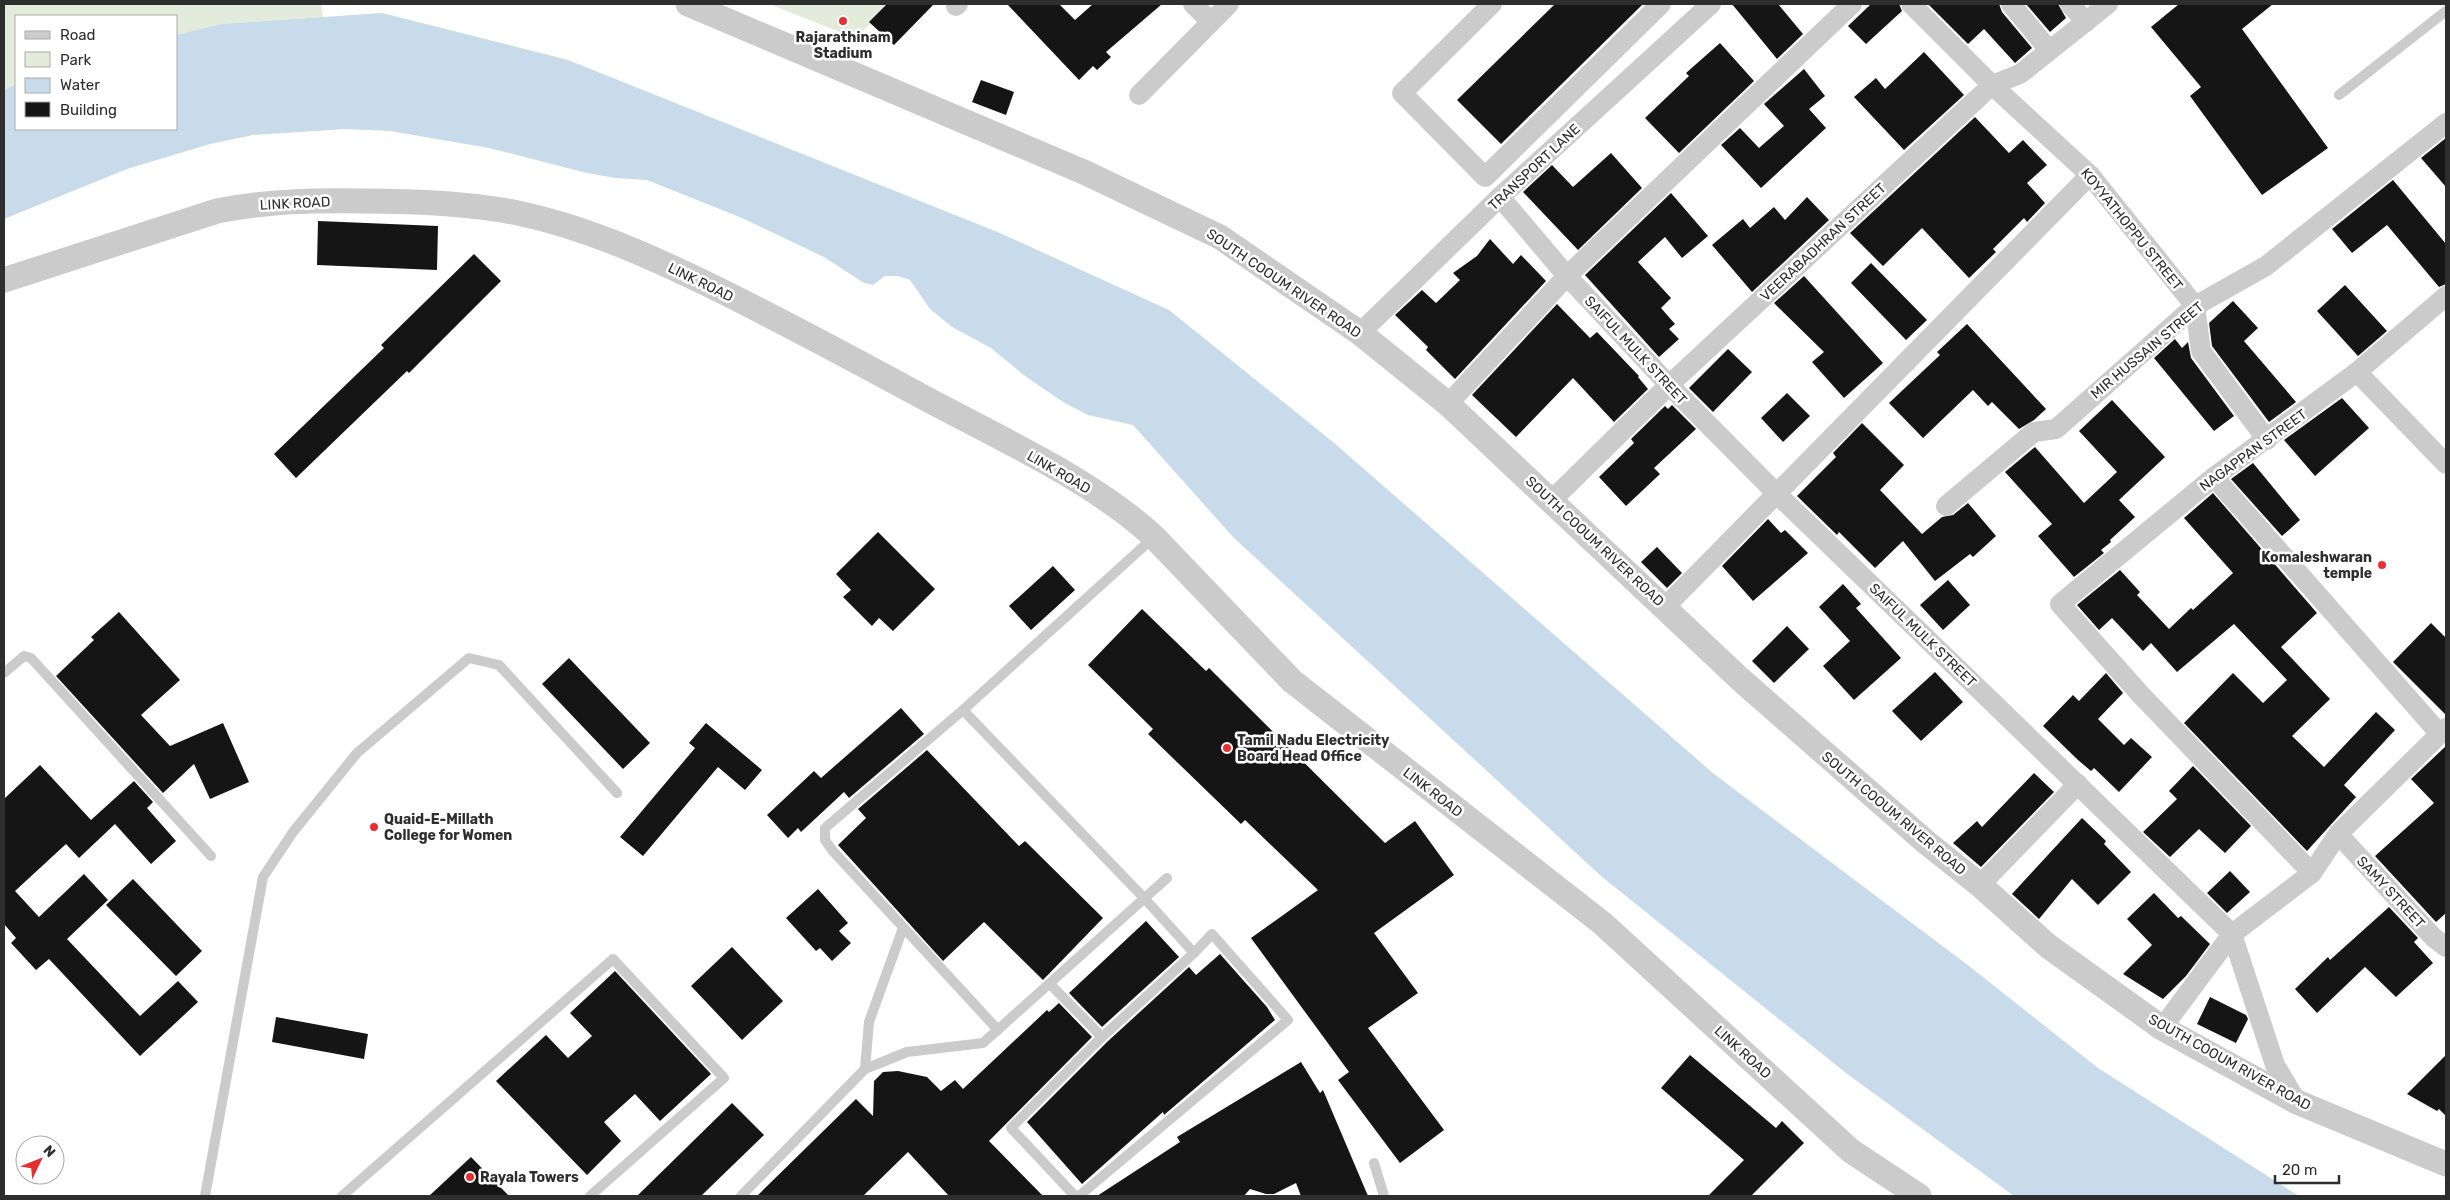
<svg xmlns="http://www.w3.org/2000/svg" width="2450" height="1200" viewBox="0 0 2450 1200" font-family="Rubik,sans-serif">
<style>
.green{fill:#e3ebdb}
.water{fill:#c7dbeb}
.building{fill:#151515}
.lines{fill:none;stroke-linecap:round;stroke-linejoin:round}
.service{stroke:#cbcbcb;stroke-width:10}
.minor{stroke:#cbcbcb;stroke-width:20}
.tertiary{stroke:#cbcbcb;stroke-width:25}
.poi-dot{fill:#e62f31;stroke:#fff;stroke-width:2}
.labels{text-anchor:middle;stroke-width:5;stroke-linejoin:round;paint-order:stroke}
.poi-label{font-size:14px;font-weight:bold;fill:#2e2e2e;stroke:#fff;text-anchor:start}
.street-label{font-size:14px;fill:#2e2e2e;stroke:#fff}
</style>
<rect width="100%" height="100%" fill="#fff"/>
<!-- green -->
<g class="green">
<path d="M4,4H321L323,17L221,24L176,35V16H16V84L4,90Z"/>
<path d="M769,4H892L855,38Z"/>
</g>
<!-- water -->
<path class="water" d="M382,13L568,60L1000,233L1169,310L1333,442L1714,774L1969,966L2098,1068L2299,1196H2014L1846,1073L1601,876L1234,538L1133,425L1088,415L1063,402L1025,376L991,348L952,327L930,309L910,280L898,276H885L873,285L864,283L824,257L742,218L647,180L615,178L587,173L489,148L390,131L345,129L253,135L210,144L127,169L4,219V90L16,84V129H176V35L221,24Z"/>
<!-- building -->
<g class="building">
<path d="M887,4H934L894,45L869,22Z"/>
<path d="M1007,4H1059L1075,20L1093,4H1162L1106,52L1111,57L1097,70L1093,66L1079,80Z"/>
<path d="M1555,4H1643L1501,144L1457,100Z"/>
<path d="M1732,4H1778L1803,34L1777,59Z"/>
<path d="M1871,4H1899L1902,11L1866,44L1848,26Z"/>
<path d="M1928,4H1999L2002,12L2032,48L2015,63L1984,29L1968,44Z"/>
<path d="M2026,4H2058L2066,18L2050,32Z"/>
<path d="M2179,4H2273L2242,29L2328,148L2262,195L2190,96L2201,87L2151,27Z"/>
<path d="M1720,43L1754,81L1679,153L1645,118L1689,76L1686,73Z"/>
<path d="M1924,52L1964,95L1904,150L1854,97L1876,78L1885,89Z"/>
<path d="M1804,69L1825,96L1809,109L1826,128L1761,188L1721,145L1740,128L1759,148L1784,126L1764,104Z"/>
<path d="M981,80L1014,92L1006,115L972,102Z"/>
<path d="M1975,117L2009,153L2023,140L2047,165L2027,183L2045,203L2027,222L2024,218L1993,249L1996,252L1969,278L1922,228L1883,266L1850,233Z"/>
<path d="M2446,138V187L2421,158Z"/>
<path d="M1611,153L1642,188L1578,250L1523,192L1552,165L1573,187Z"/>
<path d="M2393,180L2446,244V284L2439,287L2387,225L2352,253L2332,229Z"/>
<path d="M1671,193L1708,236L1682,258L1665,237L1638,262L1671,298L1661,308L1675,324L1669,329L1679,339L1659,357L1585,275Z"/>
<path d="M1807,197L1829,220L1752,292L1712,245L1743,219L1750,228L1774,207L1785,220Z"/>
<path d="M318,221L438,226L437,270L317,265Z"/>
<path d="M1490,239L1513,264L1521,255L1546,281L1455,379L1426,350L1428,347L1395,315L1422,290L1436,303L1460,280L1453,273L1477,256Z"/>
<path d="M474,254L501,281L409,373L407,371L296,478L274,454L384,348L381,345Z"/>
<path d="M1871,263L1927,320L1906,340L1851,283Z"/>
<path d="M1804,276L1883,363L1844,398L1812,362L1824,352L1774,303Z"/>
<path d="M2345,285L2387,331L2358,356L2317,311Z"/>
<path d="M2233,301L2258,328L2244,341L2296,402L2269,422L2212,346L2209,323Z"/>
<path d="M1557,304L1590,338L1597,332L1639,376L1638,377L1648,389L1614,422L1573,378L1516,437L1472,395Z"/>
<path d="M1967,324L2046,409L2034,420L2019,429L1992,402L1988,406L1973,390L1923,438L1889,403L1940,355L1937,352Z"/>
<path d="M2175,339L2182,348L2188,342L2191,358L2234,416L2214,431L2154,358Z"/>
<path d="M1728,349L1752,372L1713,412L1689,388Z"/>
<path d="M1787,393L1810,416L1783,442L1761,418Z"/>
<path d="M2342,398L2369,428L2315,476L2284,440Z"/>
<path d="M2112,400L2165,457L2119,500L2135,517L2110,540L2111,542L2101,550L2104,553L2074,577L2038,536L2052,524L2005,472L2035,447L2084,503L2117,472L2079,431Z"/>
<path d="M1672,405L1696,429L1654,468L1660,474L1626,506L1599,477L1634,443L1631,439L1665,406L1668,409Z"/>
<path d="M1862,423L1904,465L1880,490L1922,534L1942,517L1953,515L1968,503L1996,536L1973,557L1970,554L1935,581L1903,541L1875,568L1839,532L1837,535L1797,496L1836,457L1833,453Z"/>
<path d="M2253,463L2300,520L2282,536L2231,479Z"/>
<path d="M2213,493L2317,613L2281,647L2330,699L2292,736L2324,767L2376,712L2395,730L2344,785L2356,797L2307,851L2184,723L2233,673L2263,703L2287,680L2234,624L2177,672L2151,643L2143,651L2112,618L2099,630L2077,605L2120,570L2140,592L2137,595L2169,629L2191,608L2193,610L2233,573L2184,518Z"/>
<path d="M1768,519L1781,533L1785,530L1808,553L1753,601L1722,566Z"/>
<path d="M878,532L935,589L893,631L879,618L872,626L843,597L851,590L836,574Z"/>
<path d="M1657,547L1682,573L1667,588L1641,562Z"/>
<path d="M1053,566L1075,590L1031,630L1009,606Z"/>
<path d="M1948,580L1970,605L1943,630L1920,605Z"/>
<path d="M1843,584L1861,604L1856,608L1901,658L1854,700L1823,666L1850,641L1819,607Z"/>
<path d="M1142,609L1206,671L1209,668L1385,843L1415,821L1454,875L1374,933L1418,993L1368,1028L1444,1130L1400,1163L1338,1080L1349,1072L1251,938L1318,890L1245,820L1241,824L1148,734L1153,729L1088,665Z"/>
<path d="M119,612L180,680L141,715L170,746L223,723L249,782L210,799L194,764L163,793L56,676L94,640L91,637Z"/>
<path d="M2431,623L2446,638V715L2393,662Z"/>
<path d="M1787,626L1809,649L1774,683L1752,661Z"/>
<path d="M569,658L650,743L623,769L542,684Z"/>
<path d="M1935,672L1963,702L1921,741L1892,711Z"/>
<path d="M2106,673L2123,693L2098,719L2124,745L2131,738L2152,757L2119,792L2094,768L2091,771L2078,760L2043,726L2073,695L2079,701Z"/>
<path d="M901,708L924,734L849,798L844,792L801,832L798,828L788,838L767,815L814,771L821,778Z"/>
<path d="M706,723L762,770L745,790L718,767L643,856L620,837L695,748L689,743Z"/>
<path d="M2446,746V913L2436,922L2375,856L2434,803L2411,779Z"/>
<path d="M927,750L1019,846L1025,841L1103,918L1043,980L984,922L943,961L838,845L866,818L858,809Z"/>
<path d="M40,765L91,820L134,781L153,802L147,808L176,841L151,864L115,824L79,858L66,844L15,891L39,917L84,874L108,900L67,939L140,1016L178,981L198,1002L140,1056L49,959L36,970L11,943L16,938L4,924V799Z"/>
<path d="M2193,766L2251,826L2225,853L2199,829L2170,857L2143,832L2177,799L2169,791Z"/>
<path d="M2034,773L2054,792L1981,867L1953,843L1977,821L1982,827Z"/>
<path d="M2082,818L2106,841L2104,844L2131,872L2098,905L2072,879L2039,919L2012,894Z"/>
<path d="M2230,871L2250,892L2227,913L2207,893Z"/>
<path d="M133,879L202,951L176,976L106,905Z"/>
<path d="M818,889L848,923L839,931L851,943L832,961L820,948L816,951L786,918Z"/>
<path d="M2154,893L2178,918L2181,916L2210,944L2186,976L2163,999L2123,974L2152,945L2127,919Z"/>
<path d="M2389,907L2418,938L2414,942L2433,963L2396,997L2365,967L2317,1013L2295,989L2328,957L2330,960Z"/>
<path d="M1146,921L1179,957L1102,1027L1069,993Z"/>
<path d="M732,947L783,1001L742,1040L691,986Z"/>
<path d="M1220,954L1267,1007L1275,1020L1164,1115L1163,1112L1082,1184L1027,1122L1107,1042L1189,967L1196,975Z"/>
<path d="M615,971L711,1074L660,1121L635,1094L604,1122L621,1141L587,1175L496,1081L546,1035L568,1058L592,1036L570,1013Z"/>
<path d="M2210,997L2246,1015L2248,1019L2236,1043L2197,1024Z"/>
<path d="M1059,1003L1092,1037L989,1141L1043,1196H949L908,1152L863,1196H757L856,1099L873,1116L874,1081L883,1072L898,1071L927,1077L941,1091L955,1080L963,1089L1047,1010L1049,1012Z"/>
<path d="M276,1017L368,1034L364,1059L272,1042Z"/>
<path d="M1690,1055L1776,1128L1782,1121L1804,1143L1751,1196H1708L1744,1160L1661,1088Z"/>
<path d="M2446,1055V1116L2439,1109L2437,1111L2407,1094Z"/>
<path d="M1301,1062L1320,1093L1323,1090L1368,1196H1301L1296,1183L1274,1194H1266L1250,1189L1244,1196H1097L1180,1142L1177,1137Z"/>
<path d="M732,1103L764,1135L701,1196H637Z"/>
<path d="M471,1157L509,1196H429Z"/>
</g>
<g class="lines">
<!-- service -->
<g class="service">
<path d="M2339,95L2446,11"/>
<path d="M4,673L24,656L31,658L211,856"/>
<path d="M963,710L825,828V840L832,850L998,1030"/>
<path d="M1050,984L1102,1037L1011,1128L1075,1196"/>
<path d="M1102,1037L1194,953L1145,899L963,710L1154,537"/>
<path d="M865,1069L869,1022L903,928"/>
<path d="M1374,1163L1384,1196"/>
<path d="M205,1196L263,877L293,832L357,753L469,658L499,665L617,793"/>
<path d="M342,1196L613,959L724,1078L590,1196"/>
<path d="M741,1196L865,1069L907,1052L983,1043L1167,878"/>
<path d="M1079,1196L1288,1020L1212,934L1194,953"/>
</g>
<!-- minor -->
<g class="minor">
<path d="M1193,4L1211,22"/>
<path d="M1492,4L1402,93L1485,177L1661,4"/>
<path d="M1911,4L1992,85L2090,175L2195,306L2201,351L2267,440"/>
<path d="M2011,4L2049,50"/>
<path d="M2070,4L2086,22"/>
<path d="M956,6L958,4"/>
<path d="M1139,95L1229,4"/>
<path d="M1500,197L1567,276L1669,385L1777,494L2232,934L2275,1065L2297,1102"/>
<path d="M1360,333L1500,197L1711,4"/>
<path d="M2357,372L2446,464"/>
<path d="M1448,404L1567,276L1852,4"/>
<path d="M2214,477L2439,733"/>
<path d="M1552,500L1669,385L1992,85L2020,74L2108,4"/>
<path d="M1946,506L2034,432L2056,429L2195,306L2266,266L2446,123"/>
<path d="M1665,607L2090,175"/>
<path d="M2338,834L2433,937L2446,947"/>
<path d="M2312,873L2141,695L2060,604L2214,477L2357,372L2446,296"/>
<path d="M1980,885L2078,784"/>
<path d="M2162,1028L2232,934L2312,873L2338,834L2446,728"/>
</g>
<!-- tertiary -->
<g class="tertiary">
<path d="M688,4L1086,173L1220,237L1360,333L1448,404L1740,679L1927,843L1980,885L2048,946L2162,1028L2297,1102L2446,1164"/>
<path d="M4,280L217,211C267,201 315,200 365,201C416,201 468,203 518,213C584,227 645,254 705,283C779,319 851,358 923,397C997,437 1093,480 1154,537L1292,681L1602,923L1851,1151L1919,1196"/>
</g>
</g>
<!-- markers -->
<g class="poi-dot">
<circle cx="843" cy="21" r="5"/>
<circle cx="2382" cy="565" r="5"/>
<circle cx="1227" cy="748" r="5"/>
<circle cx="374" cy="827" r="5"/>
<circle cx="470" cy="1177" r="5"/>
</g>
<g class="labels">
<!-- poi labels -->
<g class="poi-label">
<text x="843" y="42" text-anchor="middle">Rajarathinam<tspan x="843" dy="16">Stadium</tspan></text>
<text x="2372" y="562" text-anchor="end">Komaleshwaran<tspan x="2372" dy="16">temple</tspan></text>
<text x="1237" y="745">Tamil Nadu Electricity<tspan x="1237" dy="16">Board Head Office</tspan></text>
<text x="384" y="824">Quaid-E-Millath<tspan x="384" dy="16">College for Women</tspan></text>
<text x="480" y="1182">Rayala Towers</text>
</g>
<!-- street labels -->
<g class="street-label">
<text transform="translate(1534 167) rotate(-43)" y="5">TRANSPORT LANE</text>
<text transform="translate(295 203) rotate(-3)" y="5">LINK ROAD</text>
<text transform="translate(2132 229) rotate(51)" y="5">KOYYATHOPPU STREET</text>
<text transform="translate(1823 242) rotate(-43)" y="5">VEERABADHRAN STREET</text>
<text transform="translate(701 282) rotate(26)" y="5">LINK ROAD</text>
<text transform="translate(1284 283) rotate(34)" y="5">SOUTH COOUM RIVER ROAD</text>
<text transform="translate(1636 350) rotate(47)" y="5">SAIFUL MULK STREET</text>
<text transform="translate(2147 350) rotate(-40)" y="5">MIR HUSSAIN STREET</text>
<text transform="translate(2253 450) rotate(-36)" y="5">NAGAPPAN STREET</text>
<text transform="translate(1059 472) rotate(30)" y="5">LINK ROAD</text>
<text transform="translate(1595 541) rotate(43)" y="5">SOUTH COOUM RIVER ROAD</text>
<text transform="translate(1923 635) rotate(44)" y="5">SAIFUL MULK STREET</text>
<text transform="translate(1433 792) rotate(38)" y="5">LINK ROAD</text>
<text transform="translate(1894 813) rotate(40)" y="5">SOUTH COOUM RIVER ROAD</text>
<text transform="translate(2391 892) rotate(47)" y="5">SAMY STREET</text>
<text transform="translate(1743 1052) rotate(42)" y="5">LINK ROAD</text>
<text transform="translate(2230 1062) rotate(29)" y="5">SOUTH COOUM RIVER ROAD</text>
</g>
</g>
<!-- border -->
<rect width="2450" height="1200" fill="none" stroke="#2e2e2e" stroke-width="10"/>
<!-- legend -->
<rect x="15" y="15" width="162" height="115" fill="#ffffff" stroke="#ababab"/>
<rect x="25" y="31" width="25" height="8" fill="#cbcbcb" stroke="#ababab"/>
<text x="60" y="40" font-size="15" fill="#2e2e2e">Road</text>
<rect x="25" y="52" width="25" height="15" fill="#e3ebdb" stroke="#ababab"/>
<text x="60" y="65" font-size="15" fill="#2e2e2e">Park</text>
<rect x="25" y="78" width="25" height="15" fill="#c7dbeb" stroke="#ababab"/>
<text x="60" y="90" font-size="15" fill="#2e2e2e">Water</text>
<rect x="25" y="102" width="25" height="15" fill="#151515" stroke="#ababab"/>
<text x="60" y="115" font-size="15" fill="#2e2e2e">Building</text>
<!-- north arrow -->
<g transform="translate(40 1160) rotate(47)"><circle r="24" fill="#ffffff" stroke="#ababab"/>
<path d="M0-4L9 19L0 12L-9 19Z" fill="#e62f31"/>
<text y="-8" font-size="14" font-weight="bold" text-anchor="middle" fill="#2e2e2e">N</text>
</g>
<!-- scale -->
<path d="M2275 1175v8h64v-8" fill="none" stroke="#2e2e2e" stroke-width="2.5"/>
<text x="2282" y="1175" font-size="15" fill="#2e2e2e" stroke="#ffffff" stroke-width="4" paint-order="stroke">20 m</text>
</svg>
